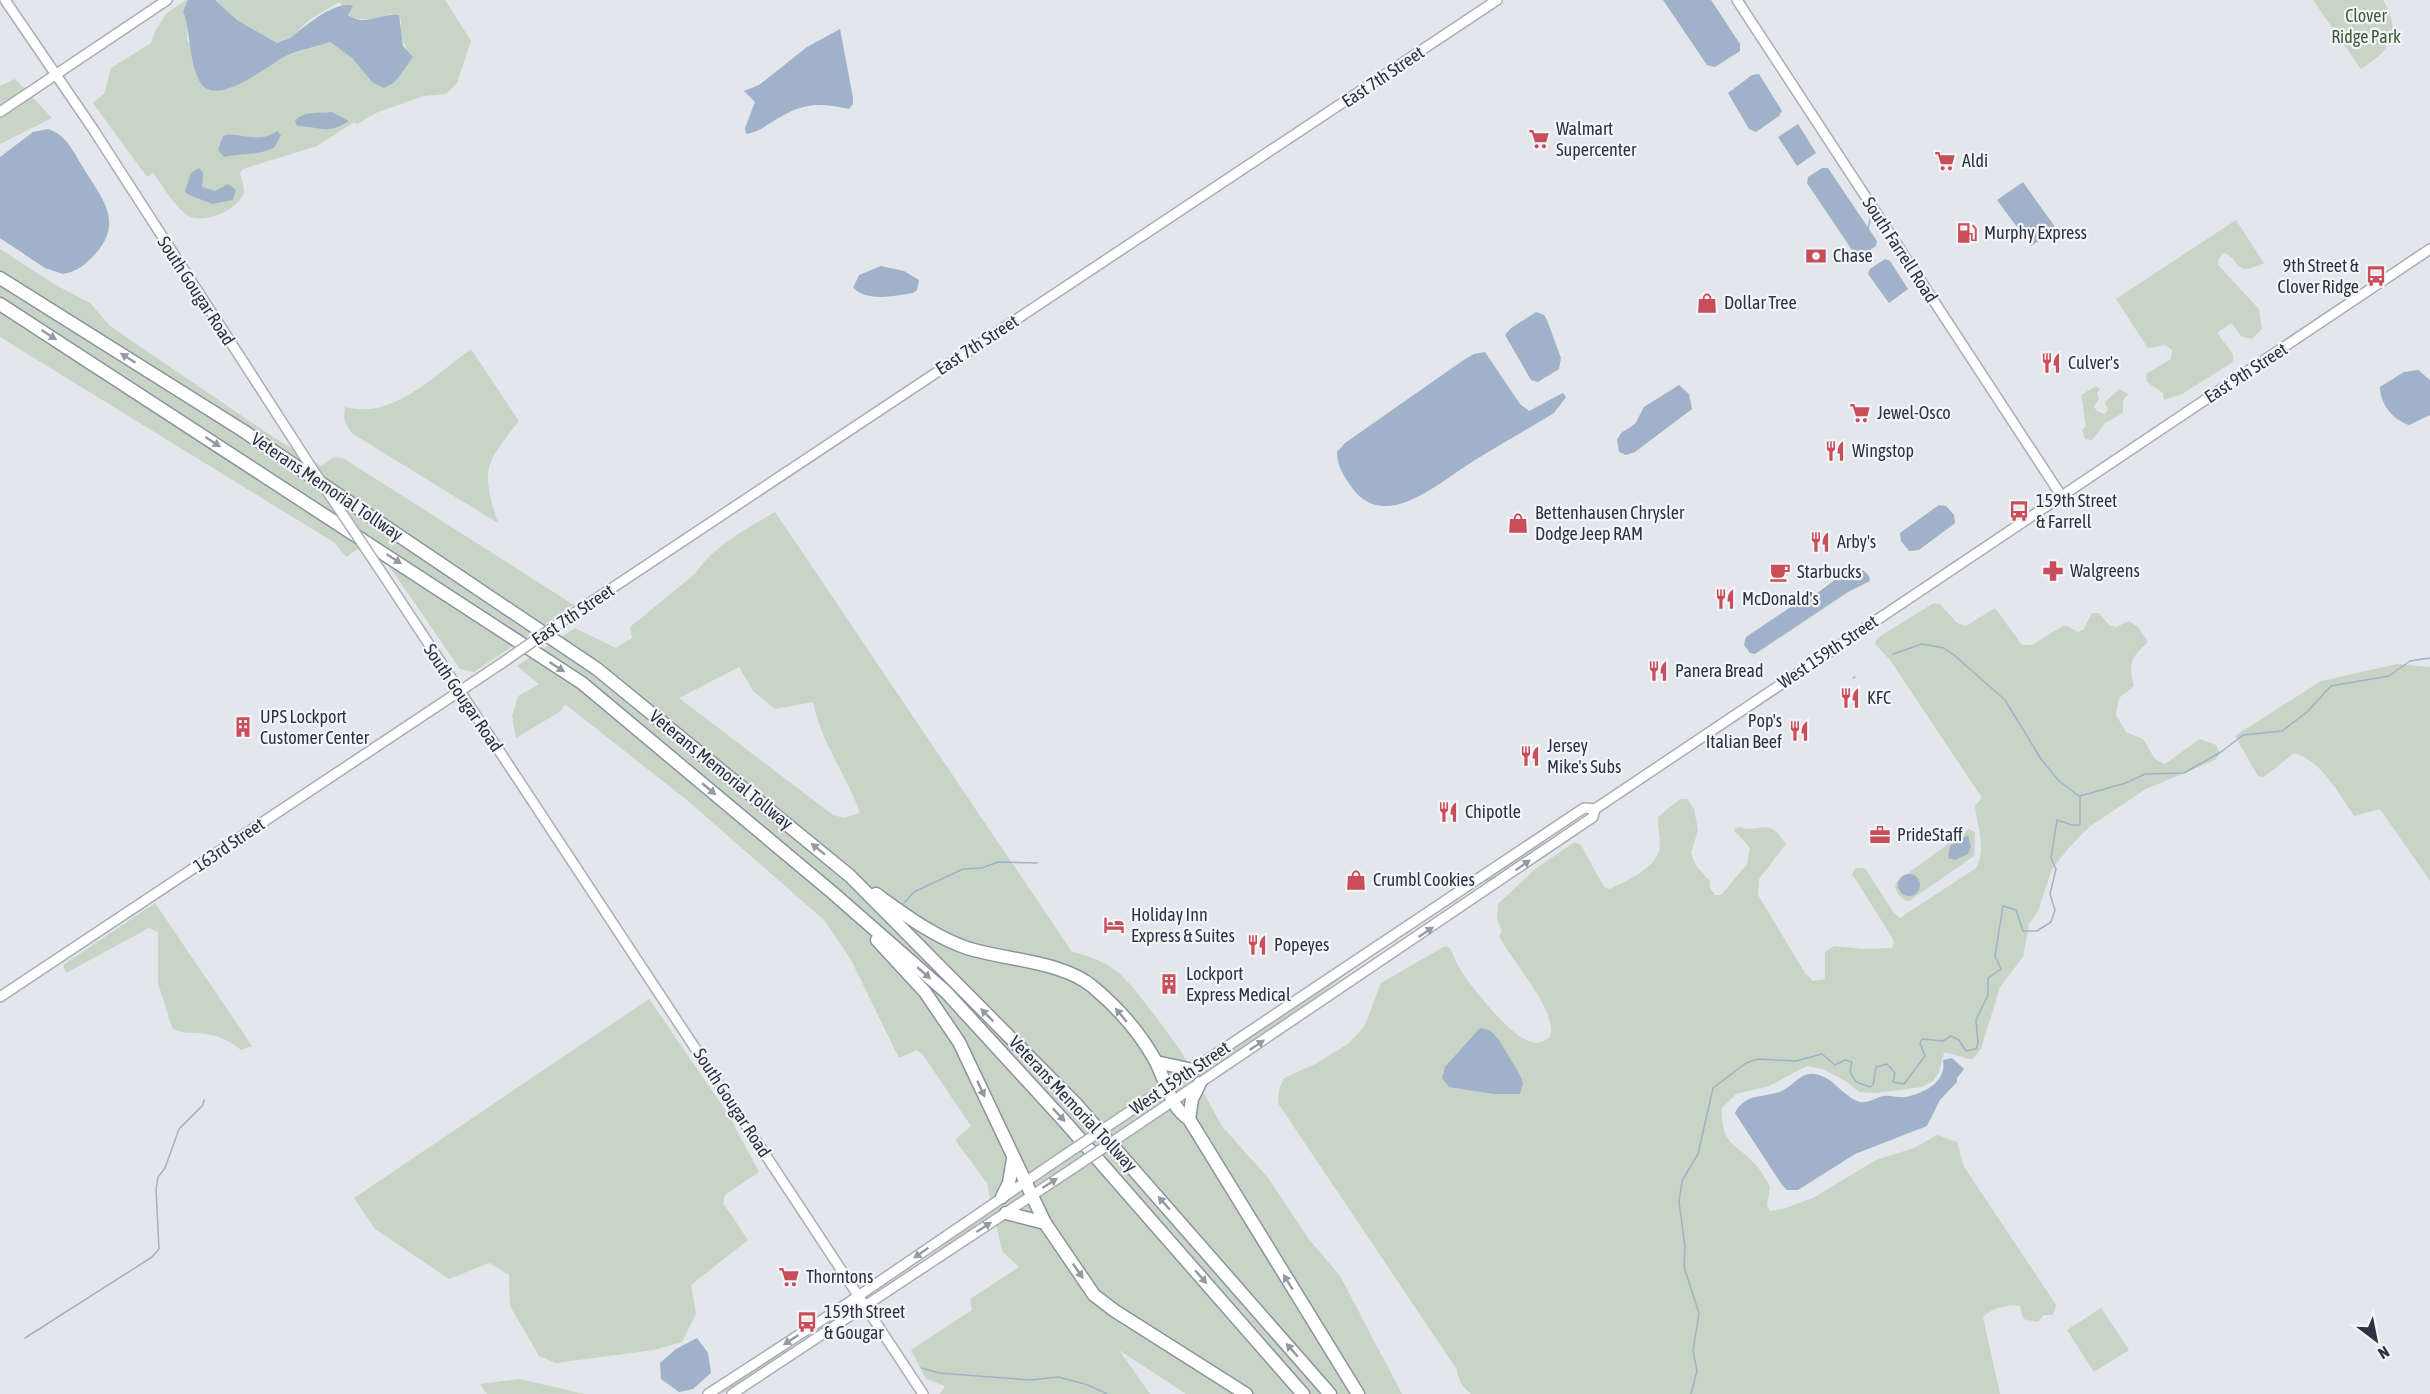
<svg xmlns="http://www.w3.org/2000/svg" width="2430" height="1394" viewBox="0 0 2430 1394" font-family="'Asap Condensed',sans-serif">
<style>
.green{fill:#c8d4c5;fill-rule:evenodd}
.water{fill:#a0b2c9}
.lines{fill:none;stroke-linecap:round;stroke-linejoin:round}
.stream{stroke:#a0b2c9;stroke-width:1.5}
.secondary-casing{stroke:#a8adb5;stroke-width:12}
.highway-casing{stroke:#8b93a1;stroke-width:15}
.secondary{stroke:#fff;stroke-width:9}
.highway{stroke:#fff;stroke-width:12}
.secondary-bridge-casing{stroke:#a8adb5;stroke-width:12;stroke-linecap:butt}
.secondary-bridge{stroke:#fff;stroke-width:9}
.oneway{fill:#9699a1}
.labels{text-anchor:middle;stroke-width:4.5;stroke-linejoin:round;paint-order:stroke}
.park-label{font-size:18px;fill:#3e5e39;stroke:#f3f5f8}
.street-label{font-size:18px;fill:#2c3343;stroke:#f3f5f8}
.poi-label{font-size:18px;fill:#2c3343;stroke:#f3f5f8;text-anchor:start}
</style>
<rect width="100%" height="100%" fill="#e3e6eb"/>
<!-- green -->
<g class="green">
<path d="M186,0H188L183,11L188,23L187,40L227,89L286,56L330,42L352,58L372,82H395L412,57C403,45 400,36 401,20L391,14L373,20L352,18L339,2L309,20L293,36L277,43L237,20L215,0H445L471,41L457,83L446,94L424,96L378,112L357,124L354,122L317,146L243,169L240,173C241,178 244,186 244,191C242,208 204,225 189,216C174,207 164,187 153,173L147,177L93,103L104,94L111,68L151,43L156,29L167,13Z"/>
<path d="M2313,0H2383C2403,34 2390,50 2361,69Z"/>
<path d="M15,79L52,118L0,144V86Z"/>
<path d="M2236,220L2264,263C2233,278 2241,259 2224,253L2219,258L2218,265L2259,309L2262,329L2252,339L2242,337L2231,323L2217,333L2233,354V362L2182,394L2164,400L2163,393L2147,382L2146,374L2171,359L2172,350L2165,345L2148,348L2116,299Z"/>
<path d="M0,249L54,284L90,303L110,326L270,435L321,466L334,457L343,458L574,605L474,672L460,669L389,566L358,549L346,557L335,543L0,337Z"/>
<path d="M471,349L519,421C484,465 481,469 498,523L353,434C345,425 343,418 345,407C393,420 435,375 471,349Z"/>
<path d="M2096,386L2100,389L2097,393L2099,398L2094,407L2097,411L2104,414L2108,410L2105,402L2119,389L2128,394L2123,401V413L2105,423L2092,440L2085,439L2082,430L2086,426C2083,415 2084,406 2081,395Z"/>
<path d="M775,512L1072,952C1087,955 1103,961 1115,970C1131,980 1185,1055 1194,1073L1353,969L1292,1016L1197,1080L1221,1125L1269,1179L1308,1238L1340,1276L1402,1394H1186L1119,1350L1150,1394H940L945,1386L926,1379L911,1350L972,1310L970,1299L1019,1267L1002,1251L994,1216L924,1260L992,1209L987,1183L955,1140L971,1126L923,1055L917,1050L899,1058L850,958L825,921L688,801L565,704L561,711L516,738L512,716L518,696L539,684L517,666L575,628L616,648L632,638L630,627L696,573C714,545 747,529 775,512ZM739,667L753,691L775,709L813,702C821,743 847,775 860,813L844,818L833,815L679,698Z"/>
<path d="M1934,603L1940,604L1957,623L1966,626L1995,608L2022,645H2032L2063,626H2068L2078,632L2084,629L2092,613H2099L2109,625L2116,627L2129,621L2138,627L2148,642C2130,659 2128,662 2134,686L2119,698L2116,715L2126,732L2143,739L2155,759L2165,764L2200,739L2216,745L2220,753L2215,760L2146,789L2089,827L2068,849L2052,869L2038,911L2029,924L2023,957L2000,987L1981,1049L1973,1059C1962,1059 1956,1053 1944,1053L1939,1072L1933,1081L1922,1087L1876,1093L1859,1092L1847,1082L1823,1069L1807,1066L1769,1086L1736,1094L1722,1108C1720,1146 1736,1142 1757,1166C1762,1172 1766,1180 1770,1187L1767,1206L1770,1211L1783,1209L1813,1198L1876,1160L1914,1148L1937,1135L1957,1142L1964,1167L2056,1305L2053,1315H2044L2038,1322L2023,1319L2020,1306C2009,1303 1990,1309 1983,1317L2000,1394H1471C1463,1387 1458,1381 1457,1370L1278,1103L1279,1090L1284,1078L1315,1064L1348,1044L1364,1027L1381,983L1445,946L1450,948C1454,955 1456,963 1460,969C1472,988 1511,1038 1532,1042C1540,1044 1544,1041 1550,1037C1559,1012 1510,959 1499,936L1502,931L1497,919L1498,904L1535,869L1575,842L1581,845L1604,887L1610,889C1626,881 1653,870 1659,851C1662,843 1657,827 1658,817L1680,799H1687L1694,809L1698,830L1691,853L1696,866L1710,881V888L1715,895H1721L1747,864L1750,848L1734,830L1738,827C1763,834 1768,816 1786,844L1759,879L1758,895L1805,973L1813,981L1825,979V952L1834,946L1864,949L1892,948L1894,942L1890,934L1852,874L1856,868H1865L1894,913L1900,918L1976,868C1987,847 1977,827 1975,806L1982,798L1890,660L1875,644L1877,638Z"/>
<path d="M2397,664L2430,667V881L2380,809L2354,816C2340,795 2320,759 2294,753L2264,777L2258,776L2235,736L2321,681Z"/>
<path d="M1969,829L1975,832L1974,856L1909,901C1901,901 1893,890 1896,882Z"/>
<path d="M1543,840L1546,844L1494,879L1476,885Z"/>
<path d="M155,903L252,1046L241,1050C230,1041 220,1036 206,1034C193,1032 183,1035 172,1028L158,983V932L149,928L66,973L63,965Z"/>
<path d="M649,999L728,1114L759,1172L725,1195L723,1203L748,1240L691,1285L696,1314L682,1342L654,1350L556,1363L539,1356L510,1306L509,1275L489,1263L449,1279L375,1229L354,1198Z"/>
<path d="M2101,1308L2129,1350L2094,1372L2067,1330Z"/>
<path d="M786,1348L788,1349C769,1363 737,1394 714,1394Z"/>
<path d="M519,1379L585,1394H487L480,1384Z"/>
</g>
<!-- water -->
<g class="water">
<path d="M188,0H215L237,20L277,43C283,40 290,39 294,35C307,25 336,0 353,6L348,15C364,27 382,13 399,15L403,46L413,57L395,82L384,88L372,82L352,58L330,42C316,47 299,50 286,56C267,65 212,113 198,78C188,55 191,31 183,11Z"/>
<path d="M1663,0H1711L1740,44V51L1715,67L1707,65Z"/>
<path d="M840,29L853,98V104L849,109C815,102 802,103 772,122C764,127 756,133 746,134L745,128L755,102L744,91L759,85L807,47Z"/>
<path d="M1759,74L1782,111L1779,116L1756,132L1749,129L1728,93L1752,75Z"/>
<path d="M332,112L349,121C326,135 323,127 297,126L295,121C303,110 320,114 332,112Z"/>
<path d="M1798,124L1816,153L1797,166L1778,137Z"/>
<path d="M48,129C67,135 74,153 84,169C102,199 123,220 97,252C86,264 79,271 63,274L45,268L0,238V157L33,132Z"/>
<path d="M277,131L281,135L274,148C255,156 242,153 224,157L218,150L223,136C238,130 255,146 277,131Z"/>
<path d="M199,168L203,173L202,187L215,191L228,184L236,190L233,200L212,204L187,194L185,191L191,173Z"/>
<path d="M1822,168H1828L1877,241L1876,246L1860,257L1856,256L1807,183L1808,177Z"/>
<path d="M2023,182L2055,227L2054,231L2031,246L1997,200Z"/>
<path d="M1885,259L1890,261L1908,289L1889,303L1868,274L1870,269Z"/>
<path d="M881,266L904,271L919,280L917,290L913,293C894,296 868,302 853,288L859,275Z"/>
<path d="M1536,312L1544,315L1547,320L1561,358L1559,369L1538,382L1531,380L1505,335L1511,328Z"/>
<path d="M1485,352L1520,404L1529,411L1559,395L1563,393L1566,397L1554,413C1528,429 1501,444 1475,460C1440,481 1384,536 1350,485C1343,474 1337,466 1337,452L1345,443L1465,359L1474,354Z"/>
<path d="M2418,370L2430,380V415L2409,425C2393,420 2380,404 2380,387L2404,372Z"/>
<path d="M1679,385L1689,394L1692,409L1635,452L1626,455L1619,452L1617,440L1621,433L1635,424L1644,407Z"/>
<path d="M1939,505L1946,506L1954,515L1955,523L1919,550L1909,551L1901,541L1900,533Z"/>
<path d="M1859,566L1869,576L1870,581L1848,592L1755,654L1750,653L1744,645L1746,637L1801,600L1816,594L1852,567Z"/>
<path d="M1968,835L1971,847L1968,854L1955,860L1948,858L1950,846Z"/>
<circle cx="1909" cy="885" r="11"/>
<path d="M1480,1028L1490,1030L1499,1040L1520,1075L1523,1083L1520,1094H1494L1449,1087L1442,1078L1445,1067Z"/>
<path d="M1952,1058L1964,1069L1957,1078V1082L1940,1100L1927,1126L1855,1154L1798,1190H1787L1782,1185L1735,1113C1744,1093 1765,1098 1782,1091C1793,1086 1801,1072 1814,1074C1832,1076 1841,1094 1857,1101C1866,1105 1874,1098 1883,1096C1889,1095 1898,1098 1906,1097C1925,1093 1947,1082 1943,1060Z"/>
<path d="M697,1338L708,1353L711,1373L693,1389L679,1392L661,1379L660,1363L676,1349Z"/>
</g>
<g class="lines">
<!-- stream -->
<g class="stream">
<path d="M1868,228L1871,216"/>
<path d="M1893,654L1922,644L1944,648L1954,655L2005,700L2041,759L2059,781L2079,796"/>
<path d="M1853,678L1855,677"/>
<path d="M2080,796L2126,783L2145,774L2184,773L2221,752L2243,735L2282,731L2307,712L2331,686L2389,676L2410,661L2430,658"/>
<path d="M904,903L914,892L963,869L982,868L998,862L1037,863"/>
<path d="M25,1338L152,1257L159,1249L156,1189L158,1177L165,1168L179,1129L203,1105L204,1100"/>
<path d="M922,1368L939,1373L1030,1380L1059,1377L1088,1385L1107,1394"/>
<path d="M1691,1394L1697,1371L1693,1351L1699,1313L1684,1267L1685,1246L1679,1202L1682,1181L1698,1154L1713,1088L1746,1063L1758,1059L1796,1061L1822,1054L1835,1065L1845,1060L1852,1062L1850,1072L1856,1082L1870,1087L1873,1085L1876,1067L1887,1064L1895,1073L1893,1082L1904,1084L1925,1056L1920,1043L1922,1039L1943,1041L1951,1036L1959,1040L1966,1051L1976,1049L1978,1043L1976,1020L1988,995V978L2001,969L1995,956L2003,906L2016,910L2023,931H2037L2051,922L2055,910L2050,894L2056,869L2051,858L2057,820L2072,825H2080V796"/>
</g>
<!-- secondary casing -->
<g class="secondary-casing">
<g id="secondary">
<path d="M5,0L93,129L313,470"/>
<path d="M1737,0L2064,500"/>
<path d="M0,112L167,0"/>
<path d="M384,576L923,1394"/>
<path d="M561,622L1497,0"/>
<path d="M0,997L502,663"/>
<path d="M1120,1118L1584,808L1595,809"/>
<path d="M1130,1130L1593,817L1595,809L2430,249"/>
<path d="M708,1394L848,1303L1059,1159"/>
<path d="M732,1394L1069,1171"/>
</g>
</g>
<!-- highway casing -->
<g class="highway-casing">
<g id="highway">
<path d="M0,278L242,430L597,669L850,876L1076,1104L1330,1394"/>
<path d="M0,304L582,683L833,893L946,992L1066,1123L1303,1394"/>
<path d="M876,894C904,914 934,937 967,948C1004,960 1063,961 1093,987C1117,1007 1140,1033 1155,1060C1165,1078 1170,1108 1189,1119L1358,1394"/>
<path d="M877,940L925,992L959,1042L1045,1223L1094,1295L1115,1311L1246,1394"/>
<path d="M1156,1062L1193,1070"/>
<path d="M1189,1119L1192,1099L1200,1083"/>
<path d="M1002,1197L1009,1183L1013,1159"/>
<path d="M1006,1213L1045,1223"/>
</g>
</g>
<!-- secondary -->
<use href="#secondary" class="secondary"/>
<!-- highway -->
<use href="#highway" class="highway"/>
<!-- secondary-bridge casing -->
<g class="secondary-bridge-casing">
<g id="secondary-bridge">
<path d="M313,470L384,576"/>
<path d="M502,663L561,622"/>
<path d="M1059,1159L1120,1118"/>
<path d="M1069,1171L1130,1130"/>
</g>
</g>
<!-- secondary-bridge -->
<use href="#secondary-bridge" class="secondary-bridge"/>
</g>
<!-- one-way arrows -->
<defs><path id="oneway-solid" d="M-6-.8H1V-3.2L6.5 0L1 3.2V.8H-6Z" transform="scale(1.5)"/></defs>
<g class="oneway">
<use href="#oneway-solid" transform="translate(49 335) rotate(33)"/>
<use href="#oneway-solid" transform="translate(128 358) rotate(-148)"/>
<use href="#oneway-solid" transform="translate(213 442) rotate(33)"/>
<use href="#oneway-solid" transform="translate(394 559) rotate(33)"/>
<use href="#oneway-solid" transform="translate(557 667) rotate(33)"/>
<use href="#oneway-solid" transform="translate(709 789) rotate(40)"/>
<use href="#oneway-solid" transform="translate(818 849) rotate(-141)"/>
<use href="#oneway-solid" transform="translate(1523 865) rotate(-35)"/>
<use href="#oneway-solid" transform="translate(1426 932) rotate(-34)"/>
<use href="#oneway-solid" transform="translate(924 973) rotate(41)"/>
<use href="#oneway-solid" transform="translate(987 1015) rotate(-135)"/>
<use href="#oneway-solid" transform="translate(1121 1015) rotate(-130)"/>
<use href="#oneway-solid" transform="translate(1257 1045) rotate(-34)"/>
<use href="#oneway-solid" transform="translate(981 1089) rotate(65)"/>
<use href="#oneway-solid" transform="translate(1059 1115) rotate(47)"/>
<use href="#oneway-solid" transform="translate(1050 1183) rotate(-33)"/>
<use href="#oneway-solid" transform="translate(1164 1203) rotate(-131)"/>
<use href="#oneway-solid" transform="translate(984 1227) rotate(-33)"/>
<use href="#oneway-solid" transform="translate(921 1253) rotate(145)"/>
<use href="#oneway-solid" transform="translate(1078 1271) rotate(55)"/>
<use href="#oneway-solid" transform="translate(1201 1277) rotate(49)"/>
<use href="#oneway-solid" transform="translate(1288 1282) rotate(-121)"/>
<use href="#oneway-solid" transform="translate(791 1340) rotate(147)"/>
<use href="#oneway-solid" transform="translate(1292 1350) rotate(-131)"/>
</g>
<!-- icons -->
<defs>
<g id="supermarket-bare" transform="scale(1.62)"><path d="M-6-5.5h2.5l.6 2H6L4.5 2H-2.5L-4.4-4H-6ZM-1.5 3.2a1.3 1.3 0 1 0 .1 0ZM3 3.2a1.3 1.3 0 1 0 .1 0Z" fill="#ca4e5a" stroke="#f3f5f8" stroke-width="2.5" paint-order="stroke"/></g>
<g id="fuel-bare" transform="scale(1.62)"><path d="M-5.5-6h7V0h2V4h1.3V-2.5L3-4.5l.8-.8L6-3V5H2.5V1h-1V6h-7ZM-4.2-4.7v3.2H.2V-4.7Z" fill="#ca4e5a" stroke="#f3f5f8" stroke-width="2.5" paint-order="stroke"/></g>
<g id="bank-bare" transform="scale(1.62)"><path d="M-6-4H6V4H-6ZM0-2.3a2.3 2.3 0 1 0 0 4.6a2.3 2.3 0 1 0 0-4.6Z" fill="#ca4e5a" stroke="#f3f5f8" stroke-width="2.5" paint-order="stroke"/></g>
<g id="bus-bare" transform="scale(1.62)"><path d="M-5-6H5V4H4V6H2V4H-2V6H-4V4H-5ZM-3.5-4V0h7V-4ZM-3.5 1.2v1.5H-2V1.2ZM2 1.2v1.5H3.5V1.2Z" fill="#ca4e5a" stroke="#f3f5f8" stroke-width="2.5" paint-order="stroke"/></g>
<g id="shop-bare" transform="scale(1.62)"><path d="M-5-2.5h2.3a2.7 3.5 0 0 1 5.4 0H5L5.5 6h-11ZM-1.5-2.5h3a1.5 2.3 0 0 0-3 0Z" fill="#ca4e5a" stroke="#f3f5f8" stroke-width="2.5" paint-order="stroke"/></g>
<g id="restaurant-bare" transform="scale(1.62)"><path d="M-5-6h1v4h1v-4h1v4h1v-4h1v5L-1.5 .5V6h-2V.5L-5-1ZM5-6V6H3V1.5H1.5Q1.5-4 5-6Z" fill="#ca4e5a" stroke="#f3f5f8" stroke-width="2.5" paint-order="stroke"/></g>
<g id="pharmacy-bare" transform="scale(1.62)"><path d="M-2-6h4v4h4v4h-4v4h-4v-4h-4v-4h4Z" fill="#ca4e5a" stroke="#f3f5f8" stroke-width="2.5" paint-order="stroke"/></g>
<g id="cafe-bare" transform="scale(1.62)"><path d="M-5.5-4.5H6V0H3Q3 3.5 0 3.5H-2.5Q-5.5 3.5-5.5 0ZM3-3.2v2h1.7v-2ZM-6 4.5H4V6H-6Z" fill="#ca4e5a" stroke="#f3f5f8" stroke-width="2.5" paint-order="stroke"/></g>
<g id="building-bare" transform="scale(1.62)"><path d="M-4-6H4V6H1V3H-1V6H-4ZM-2.5-4.3h1.7v1.8h-1.7ZM.8-4.3h1.7v1.8H.8ZM-2.5-1h1.7V.8h-1.7ZM.8-1h1.7V.8H.8Z" fill="#ca4e5a" stroke="#f3f5f8" stroke-width="2.5" paint-order="stroke"/></g>
<g id="office-bare" transform="scale(1.62)"><path d="M-6-3h4V-5.5h4V-3h4V5H-6ZM-1-4.5V-3h2v-1.5ZM-6 0V1H6V0Z" fill="#ca4e5a" stroke="#f3f5f8" stroke-width="2.5" paint-order="stroke"/></g>
<g id="hotel-bare" transform="scale(1.62)"><path d="M-6-4.5h1.5V1H6V5H4.5V3h-9V5H-6ZM-4 0a1.8 1.8 0 1 1 3.6 0ZM.5 0V-2.5h3Q6-2.5 6 0Z" fill="#ca4e5a" stroke="#f3f5f8" stroke-width="2.5" paint-order="stroke"/></g>
</defs>
<g fill-rule="evenodd">
<use href="#supermarket-bare" x="1539" y="139"/>
<use href="#supermarket-bare" x="1945" y="161"/>
<use href="#fuel-bare" x="1967" y="233"/>
<use href="#bank-bare" x="1816" y="256"/>
<use href="#bus-bare" x="2376" y="276"/>
<use href="#shop-bare" x="1707" y="303"/>
<use href="#restaurant-bare" x="2051" y="363"/>
<use href="#supermarket-bare" x="1860" y="413"/>
<use href="#restaurant-bare" x="1835" y="451"/>
<use href="#bus-bare" x="2019" y="511"/>
<use href="#shop-bare" x="1518" y="523"/>
<use href="#restaurant-bare" x="1820" y="542"/>
<use href="#pharmacy-bare" x="2053" y="571"/>
<use href="#cafe-bare" x="1780" y="572"/>
<use href="#restaurant-bare" x="1725" y="599"/>
<use href="#restaurant-bare" x="1658" y="671"/>
<use href="#restaurant-bare" x="1850" y="698"/>
<use href="#building-bare" x="243" y="727"/>
<use href="#restaurant-bare" x="1799" y="731"/>
<use href="#restaurant-bare" x="1530" y="756"/>
<use href="#restaurant-bare" x="1448" y="812"/>
<use href="#office-bare" x="1880" y="835"/>
<use href="#shop-bare" x="1356" y="880"/>
<use href="#hotel-bare" x="1114" y="925"/>
<use href="#restaurant-bare" x="1257" y="945"/>
<use href="#building-bare" x="1169" y="984"/>
<use href="#supermarket-bare" x="789" y="1277"/>
<use href="#bus-bare" x="807" y="1322"/>
</g>
<g class="labels">
<!-- park labels -->
<g class="park-label">
<text x="2366" y="22">Clover<tspan x="2366" dy="21">Ridge Park</tspan></text>
</g>
<!-- street labels -->
<g class="street-label">
<text transform="translate(1383 77) rotate(-34)" y="6">East 7th Street</text>
<text transform="translate(1900 250) rotate(57)" y="6">South Farrell Road</text>
<text transform="translate(196 291) rotate(57)" y="6">South Gougar Road</text>
<text transform="translate(977 345) rotate(-33)" y="6">East 7th Street</text>
<text transform="translate(2246 373) rotate(-33)" y="6">East 9th Street</text>
<text transform="translate(327 487) rotate(34)" y="6">Veterans Memorial Tollway</text>
<text transform="translate(573 615) rotate(-34)" y="6">East 7th Street</text>
<text transform="translate(1828 652) rotate(-34)" y="6">West 159th Street</text>
<text transform="translate(463 698) rotate(56)" y="6">South Gougar Road</text>
<text transform="translate(721 770) rotate(39)" y="6">Veterans Memorial Tollway</text>
<text transform="translate(229 845) rotate(-34)" y="6">163rd Street</text>
<text transform="translate(1180 1078) rotate(-34)" y="6">West 159th Street</text>
<text transform="translate(732 1103) rotate(57)" y="6">South Gougar Road</text>
<text transform="translate(1073 1104) rotate(47)" y="6">Veterans Memorial Tollway</text>
</g>
<!-- poi labels -->
<g class="poi-label">
<text x="1556" y="135">Walmart<tspan x="1556" dy="21">Supercenter</tspan></text>
<text x="1962" y="167">Aldi</text>
<text x="1984" y="239">Murphy Express</text>
<text x="1833" y="262">Chase</text>
<text x="2359" y="272" text-anchor="end">9th Street &amp;<tspan x="2359" dy="21">Clover Ridge</tspan></text>
<text x="1724" y="309">Dollar Tree</text>
<text x="2068" y="369">Culver's</text>
<text x="1877" y="419">Jewel-Osco</text>
<text x="1852" y="457">Wingstop</text>
<text x="2036" y="507">159th Street<tspan x="2036" dy="21">&amp; Farrell</tspan></text>
<text x="1535" y="519">Bettenhausen Chrysler<tspan x="1535" dy="21">Dodge Jeep RAM</tspan></text>
<text x="1837" y="548">Arby's</text>
<text x="2070" y="577">Walgreens</text>
<text x="1797" y="578">Starbucks</text>
<text x="1742" y="605">McDonald's</text>
<text x="1675" y="677">Panera Bread</text>
<text x="1867" y="704">KFC</text>
<text x="260" y="723">UPS Lockport<tspan x="260" dy="21">Customer Center</tspan></text>
<text x="1782" y="727" text-anchor="end">Pop's<tspan x="1782" dy="21">Italian Beef</tspan></text>
<text x="1547" y="752">Jersey<tspan x="1547" dy="21">Mike's Subs</tspan></text>
<text x="1465" y="818">Chipotle</text>
<text x="1897" y="841">PrideStaff</text>
<text x="1373" y="886">Crumbl Cookies</text>
<text x="1131" y="921">Holiday Inn<tspan x="1131" dy="21">Express &amp; Suites</tspan></text>
<text x="1274" y="951">Popeyes</text>
<text x="1186" y="980">Lockport<tspan x="1186" dy="21">Express Medical</tspan></text>
<text x="806" y="1283">Thorntons</text>
<text x="824" y="1318">159th Street<tspan x="824" dy="21">&amp; Gougar</tspan></text>
</g>
</g>
<!-- north arrow -->
<g transform="translate(2376 1340) rotate(148)" stroke="#f3f5f8" stroke-width="4.5" paint-order="stroke">
<path d="M0-4.5L10 22L0 15L-10 22Z" fill="#2c3343"/>
<text y="-9" font-size="16" font-weight="bold" text-anchor="middle" fill="#2c3343">N</text>
</g>
</svg>
